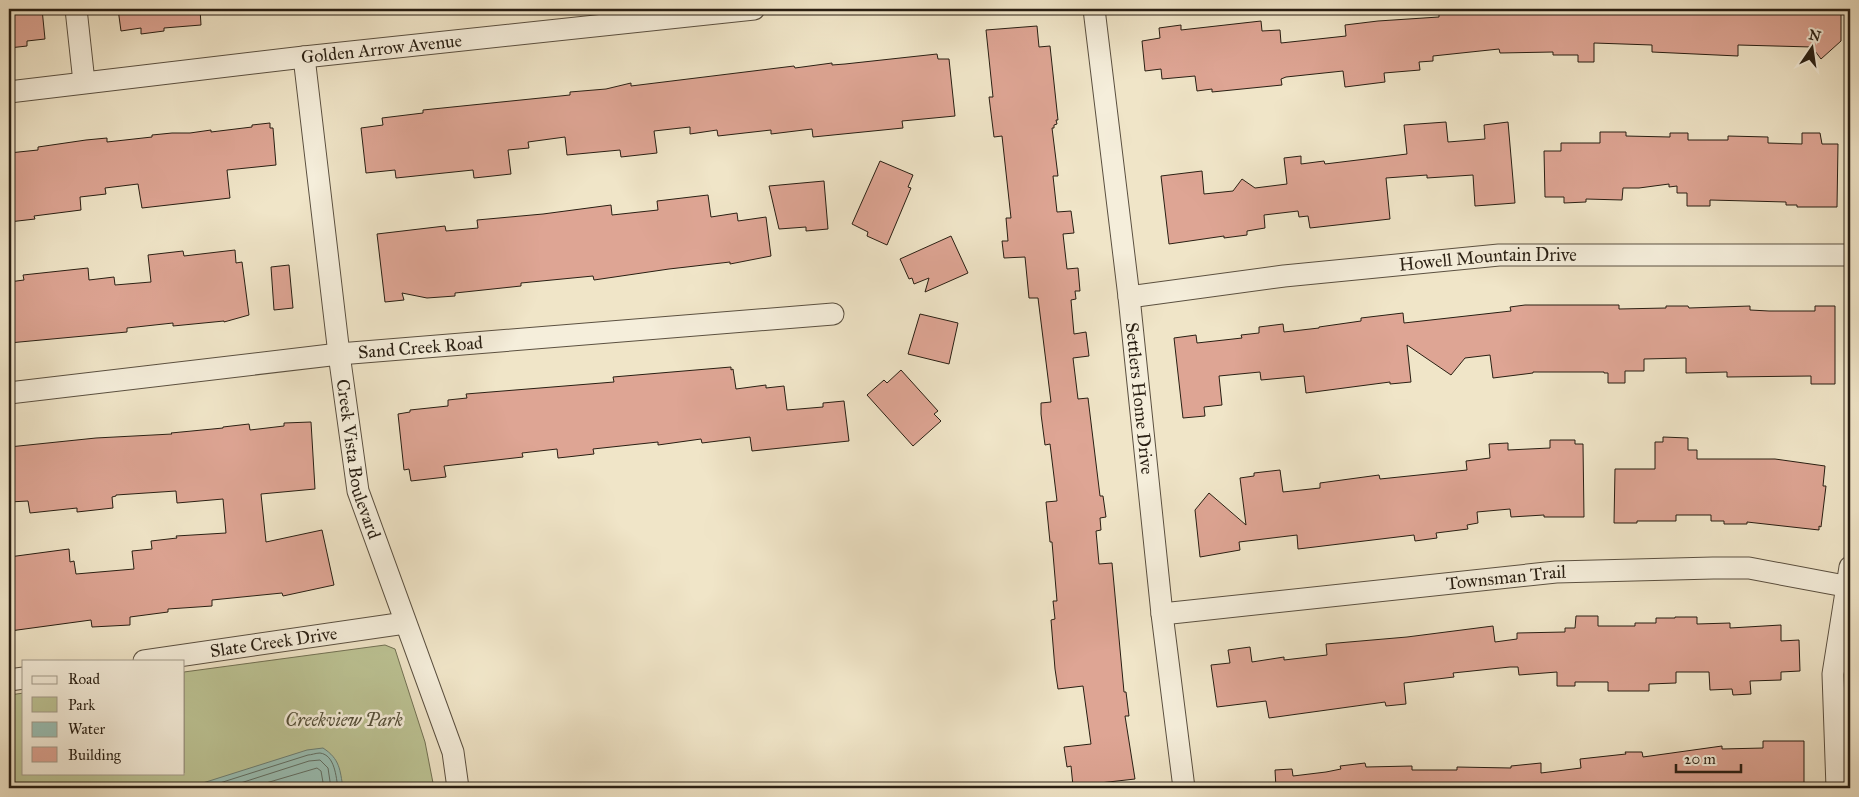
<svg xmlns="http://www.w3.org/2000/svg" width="1859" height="797" viewBox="0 0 1859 797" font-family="'IM FELL Great Primer',serif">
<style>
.green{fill:#bcc394;stroke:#727154}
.water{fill:#9abfb4;stroke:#6d7f74}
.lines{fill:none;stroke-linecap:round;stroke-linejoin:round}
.shore{stroke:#626f64;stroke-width:1}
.building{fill:#dea594;stroke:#291f13}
.minor-casing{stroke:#5b5040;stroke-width:23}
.minor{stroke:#f5eedb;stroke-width:21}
.labels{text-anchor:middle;stroke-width:5;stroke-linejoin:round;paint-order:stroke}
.street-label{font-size:18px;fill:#291f13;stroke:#f5eedb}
.park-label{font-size:18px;font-style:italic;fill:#55503a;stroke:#f5eedb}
</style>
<rect width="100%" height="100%" fill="#f0e5c8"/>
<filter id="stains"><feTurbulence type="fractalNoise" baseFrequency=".004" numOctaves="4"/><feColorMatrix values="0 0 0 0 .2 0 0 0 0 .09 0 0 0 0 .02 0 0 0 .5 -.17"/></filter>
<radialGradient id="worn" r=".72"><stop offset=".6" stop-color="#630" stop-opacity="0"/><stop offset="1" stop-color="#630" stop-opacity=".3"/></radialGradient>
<!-- green -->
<path class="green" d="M385,645L395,649L425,742L434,788H9V695L24,693V773H184V672Z"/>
<!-- water -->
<path class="water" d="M323,748C340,759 340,770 343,788H187L307,750Z"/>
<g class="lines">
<!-- shore -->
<g class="shore">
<path d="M204,788L308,755C311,755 316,753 320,753C335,755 336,777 338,788"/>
<path d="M225,788L309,761L320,760L328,768L331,788"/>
<path d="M249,788L317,768L321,771L324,788"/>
</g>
</g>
<!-- building -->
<g class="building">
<path d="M9,9H42L45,39L27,41V46L9,48Z"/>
<path d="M118,9H200L201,25L164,28V31L141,34V28L121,31Z"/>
<path d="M1439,9H1625L1701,11V9H1841V41L1821,59L1812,47L1738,45V56L1652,52V45L1594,43V62H1578V55H1553V52L1500,53L1499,49L1433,56V61L1419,62L1420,70L1384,73L1385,82L1345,87L1343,71L1286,77L1281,79L1282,85L1212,92V89L1197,91L1195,76L1162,79L1161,69L1145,71L1142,41L1160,38L1159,28L1181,25V30L1261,21L1262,31L1280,30L1281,43L1346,36L1345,25L1378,21L1439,17Z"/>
<path d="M1037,26L1039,47L1050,46L1058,120H1056L1057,124L1054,125V128H1052L1058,176H1053L1057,212L1071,211L1074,233L1063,234L1067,269L1078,268L1080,291H1075L1076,299L1071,300L1074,334L1086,332L1089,356L1073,358L1078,399L1088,398L1100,496H1103L1106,517L1100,518L1101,530L1096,531L1099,564L1112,563L1124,692H1126L1129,716H1125L1135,779L1073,786L1071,766L1067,767L1064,747L1091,744L1083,686L1058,689L1055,669L1051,620L1055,619L1053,601H1057L1052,542H1050L1046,502L1057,501L1050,444L1045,445L1041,414V403L1051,402L1038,298H1029L1025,257L1004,258L1002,241H1008L1006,218H1011L1002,136L994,137L989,97H993L986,30Z"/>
<path d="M937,54L938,59H949L955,116L902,121L903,128L813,137L812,129L771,134V130L718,136L717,130L690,134V127L654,131L657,153L621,157L620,150L567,155L565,137L528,142L529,148L508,150L511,174L474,178L473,170L396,178L395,170L366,173L361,128L383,125L382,118L423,113V110L570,95V92L606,89L631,83V86L794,66L795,68L832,63V65L845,64Z"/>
<path d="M1446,122L1448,142L1485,139L1484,125L1508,122L1515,203L1475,206L1473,175L1427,178V175L1386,178L1390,219L1310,228L1308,216L1299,217L1298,211L1264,215L1265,228L1247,231V235L1224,238V236L1169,244L1161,176L1202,171L1204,194L1233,191L1242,179L1255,188L1287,184L1284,158L1301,156V164L1324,161L1325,164L1407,154L1404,125Z"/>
<path d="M270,123V128H273L276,165L227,170L230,198L142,208L138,184L105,188L106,194L80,197L81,210L34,216L35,219L9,222V153L38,150V147L86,140L107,138V142L152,137V135L172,133H190L211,130V132L252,127V125Z"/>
<path d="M1600,132H1626V136L1670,137V133H1688V140H1728V136L1768,137V143L1802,144V133H1820L1822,144H1838L1837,207H1797V205H1786V202L1710,200V206H1687V193H1677V186L1669,187V184L1639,188H1623L1622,200L1586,199V202L1564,203V197H1545L1544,151H1561V143H1600Z"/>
<path d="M880,161L913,175L908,187L911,188L887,245L867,236L868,232L852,224Z"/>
<path d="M824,181L828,229L806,231V227L779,229L769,186Z"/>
<path d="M708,195L711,217L737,213L738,221L766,217L771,256L730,264V262L669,269L594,280L593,276L521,283V286L455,293V296L427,298L402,293L404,300L385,302L377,234L445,226L446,231L478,228L477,220L543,214L611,205L612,215L658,210L657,201Z"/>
<path d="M951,236L968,273L925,292L929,278L914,284L912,278L909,279L900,259Z"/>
<path d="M235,250L236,263L242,262L249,315L224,322V321L173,326V323L127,328V332L9,343V282L24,280L23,275L88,268L89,280L114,277L115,285L151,282L148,255L183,251L184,256Z"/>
<path d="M289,265L293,308L274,310L271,267Z"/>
<path d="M1525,305H1619V309L1666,308V306H1688L1689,308L1750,306V310L1769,311H1815V306H1835V384H1811V376L1727,377V372L1686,373V358L1644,359V371H1625V383H1608V373H1604V372H1533V373L1493,378L1490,355L1465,358L1451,375L1407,345L1411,382L1390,384V382L1306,393L1304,376L1261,380L1260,372L1219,376L1222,405L1204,407L1205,416L1183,418L1174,338L1196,335L1197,343L1242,338L1241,335L1259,333V327L1283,324L1284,332L1319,328V327L1361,321V318L1403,313L1404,323L1511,311L1510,307Z"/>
<path d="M920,314L958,323L949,364L908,354Z"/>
<path d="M731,367V370L733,369L736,389L766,385V388L784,386L787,410L823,407V403L844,401L849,441L752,451L750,437L702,443L701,439L658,445V442L593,449L594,454L558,458L557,449L522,453L523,457L444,466L446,477L411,481L409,469L404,470L398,414L410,412V410L448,406V400L467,398L466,394L614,382L613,377Z"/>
<path d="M901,370L938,411L934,414L941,421L913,446L867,395L884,380L887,383Z"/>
<path d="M311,422L315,489L261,494L266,542L322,530L334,585L283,596L282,593L212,600V606L168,609V612L130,617V625L92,627L91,620L10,631L9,557L69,549L70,562L74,561L76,574L134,569L132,551L152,549L151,541L177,538L176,536L226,533L223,499L177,503L176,491L116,495V496L112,497L113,508L77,512V508L30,513L28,501L9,502V447L96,438L172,434L171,433L223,428V427L249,424L250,430L284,426V423Z"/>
<path d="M1663,437L1688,438V450H1697V459H1775L1825,466L1823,486H1826L1821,527L1819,526V530L1747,522V524H1724V521H1711V515H1676V521H1637V523H1614L1615,469H1655V442H1663Z"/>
<path d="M1550,440H1575V444H1583L1584,517H1544V515L1511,517L1510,509L1477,512L1478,523L1467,525L1468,529L1436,533L1437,538L1415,541L1414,535L1298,549L1297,535L1239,542L1240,550L1200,557L1195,510L1209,493L1246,525L1240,478L1254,476V473L1280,470L1283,492L1320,488V483L1379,475L1380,479L1467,470L1466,461L1490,458L1489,444L1508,443V450L1550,448Z"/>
<path d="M1576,616H1598V626H1635V623H1656V618H1675V617H1697V624L1730,623V628L1781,625V641L1799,640L1800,671L1781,672V680L1750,681L1751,694L1733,695L1732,689L1710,690L1709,672H1676V683L1649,684V691H1608V682H1575V686H1557V672L1519,675L1518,667H1510L1453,673L1454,677L1404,683L1406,704L1386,706L1385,702L1269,718L1266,701L1217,707L1211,665L1230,663L1228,650L1250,647L1252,662L1284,657V660L1327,655L1326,644L1407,637L1493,626L1495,642L1517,639V633L1565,632V628H1575Z"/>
<path d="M1763,741H1804V788H1276L1275,770L1292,769L1293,776L1326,772L1341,769L1340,766L1365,763L1366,767L1412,766V770H1457V767L1511,768V766L1541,763V773L1581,768L1580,759L1626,754L1625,752H1642L1643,757L1722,746V749L1763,748Z"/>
</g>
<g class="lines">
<!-- minor casing -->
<g class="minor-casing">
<g id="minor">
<path d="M76,9L84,82"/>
<path id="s1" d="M1094,9L1129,297L1162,614L1184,788"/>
<path id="s2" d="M304,57L339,354L358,491L453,752L458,788"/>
<path id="s3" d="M9,92L304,57L754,9"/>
<path id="s4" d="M1129,297L1284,276L1499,255H1850"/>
<path id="s5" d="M9,393L339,354L833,314"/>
<path id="s6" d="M1162,614L1556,572L1713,568H1749L1850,587"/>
<path id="s7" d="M144,661L405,623"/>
<path d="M9,680L24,678"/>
<path d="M1837,788L1833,674L1850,567"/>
</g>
</g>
<!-- minor -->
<use href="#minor" class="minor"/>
</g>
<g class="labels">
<!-- street labels -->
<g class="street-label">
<text dy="6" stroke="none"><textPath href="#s3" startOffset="375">Golden Arrow Avenue</textPath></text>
<text dy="6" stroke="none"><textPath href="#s4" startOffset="361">Howell Mountain Drive</textPath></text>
<text dy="6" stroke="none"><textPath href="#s5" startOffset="414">Sand Creek Road</textPath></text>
<text dy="6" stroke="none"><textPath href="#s1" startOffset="392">Settlers Home Drive</textPath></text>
<text dy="6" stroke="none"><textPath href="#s2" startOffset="406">Creek Vista Boulevard</textPath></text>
<text dy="6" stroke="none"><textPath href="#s6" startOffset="346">Townsman Trail</textPath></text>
<text dy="6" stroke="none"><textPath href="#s7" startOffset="131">Slate Creek Drive</textPath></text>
</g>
<!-- park labels -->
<g class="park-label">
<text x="344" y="726">Creekview Park</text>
</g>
</g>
<!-- margin -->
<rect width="1859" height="797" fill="none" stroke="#f0e5c8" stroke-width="30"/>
<rect x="10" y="10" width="1839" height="777" fill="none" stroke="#291f13" stroke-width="2.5"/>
<rect x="15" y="15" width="1829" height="767" fill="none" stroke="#291f13"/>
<!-- legend -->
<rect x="22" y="660" width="162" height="115" fill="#f5eedb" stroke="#a39b8b"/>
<rect x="32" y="676" width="25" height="8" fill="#f5eedb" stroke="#a39b8b"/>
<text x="68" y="684" font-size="15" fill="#291f13">Road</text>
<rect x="32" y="697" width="25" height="15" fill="#bcc394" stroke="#a39b8b"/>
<text x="68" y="710" font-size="15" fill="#291f13">Park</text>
<rect x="32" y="722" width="25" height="15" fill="#9abfb4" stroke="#a39b8b"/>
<text x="68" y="734" font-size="15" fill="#291f13">Water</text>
<rect x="32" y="747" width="25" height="15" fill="#dea594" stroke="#a39b8b"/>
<text x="68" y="760" font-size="15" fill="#291f13">Building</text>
<!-- north arrow -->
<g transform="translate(1812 48) rotate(13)" stroke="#f5eedb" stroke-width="4" paint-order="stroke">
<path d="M0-4L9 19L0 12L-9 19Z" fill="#291f13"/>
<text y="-8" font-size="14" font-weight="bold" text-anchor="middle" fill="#291f13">N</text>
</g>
<!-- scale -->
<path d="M1676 764v8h65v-8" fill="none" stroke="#291f13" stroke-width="2.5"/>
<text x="1684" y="764" font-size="15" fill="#291f13" stroke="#f5eedb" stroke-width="4" paint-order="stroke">20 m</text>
<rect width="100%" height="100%" filter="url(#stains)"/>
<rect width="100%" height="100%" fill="url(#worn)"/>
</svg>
